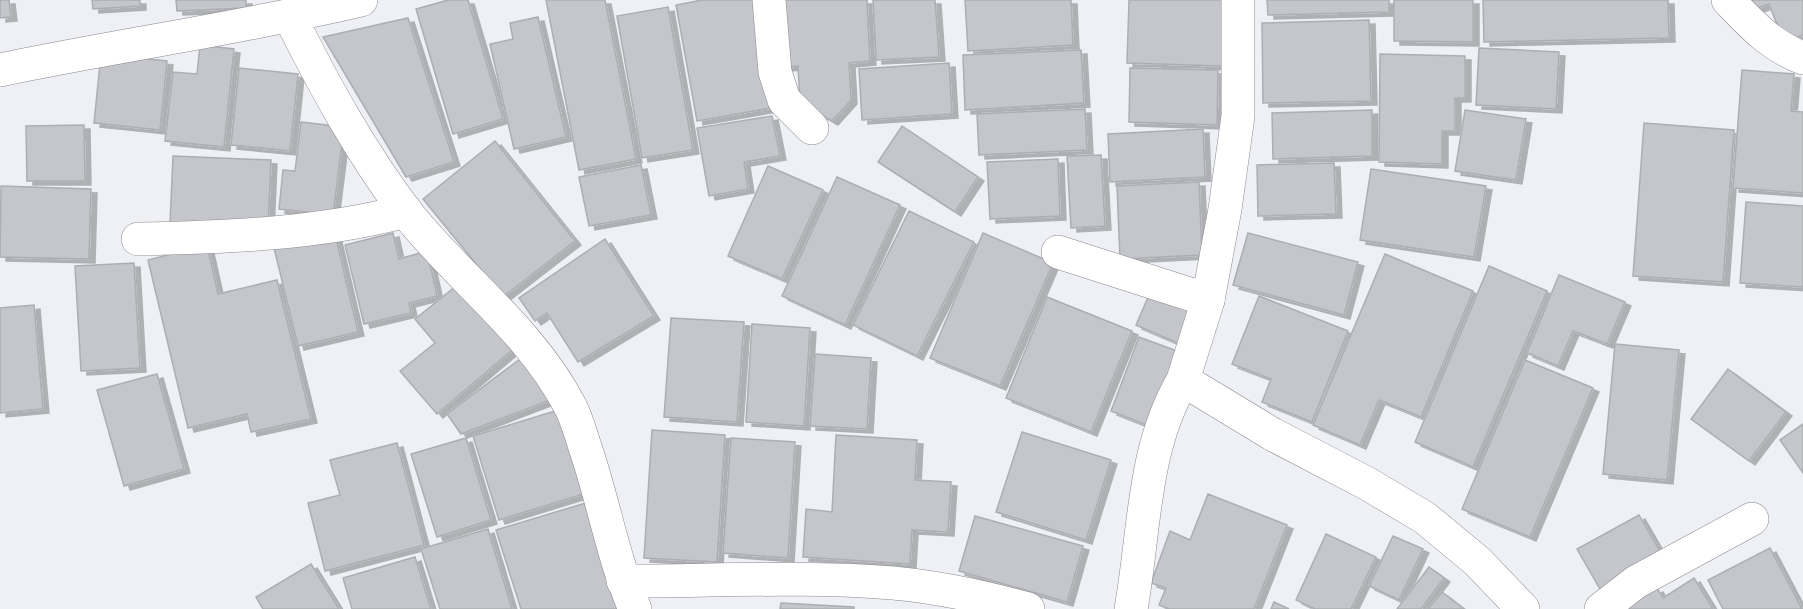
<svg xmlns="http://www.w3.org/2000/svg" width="1803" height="609" viewBox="0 0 1803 609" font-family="'IBM Plex Sans',sans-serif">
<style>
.building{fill:#c4c6cb;stroke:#acaeb3;stroke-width:1.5;filter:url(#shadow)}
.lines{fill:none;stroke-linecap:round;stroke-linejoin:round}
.minor-casing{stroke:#88898e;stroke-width:34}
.minor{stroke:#fff;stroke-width:33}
</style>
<defs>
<filter id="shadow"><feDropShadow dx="6" dy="4" stdDeviation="0" flood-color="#0004"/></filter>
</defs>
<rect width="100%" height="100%" fill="#eff0f6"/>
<!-- building -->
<g class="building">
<path d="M0,0H9L11,17L0,18Z"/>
<path d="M92,0H140V6L93,9Z"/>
<path d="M176,0H246V8L177,11Z"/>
<path d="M448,0H468L503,119L453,134L416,9Z"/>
<path d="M546,0H605L636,159L579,170Z"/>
<path d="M702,0H758L777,107L697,121L676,5Z"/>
<path d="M781,0H867L870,61L849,63L851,100L832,121L800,103L798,66L785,67Z"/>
<path d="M873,0H935L939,57L876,60Z"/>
<path d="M965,0H1071L1073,45L968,51Z"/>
<path d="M1129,0H1224L1223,66L1127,63Z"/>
<path d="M1267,0H1389V12L1268,15Z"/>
<path d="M1394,0H1473V42L1394,41Z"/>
<path d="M1483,0H1668L1669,38L1484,42Z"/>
<path d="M1752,0H1803V35L1784,42L1769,4L1755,9Z"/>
<path d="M668,7L693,150L642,158L617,16Z"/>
<path d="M538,17L566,137L514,149L490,44L513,39L510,23Z"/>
<path d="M408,18L454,162L406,177L323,37Z"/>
<path d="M1369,20L1371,101L1263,103L1262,23Z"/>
<path d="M200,45L234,49L224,147L165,141L173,72L197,74Z"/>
<path d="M1479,48L1559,52L1556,109L1476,105Z"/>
<path d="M1081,50L1084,103L965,110L963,55Z"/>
<path d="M101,54L167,61L160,130L94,123Z"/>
<path d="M1380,54L1465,56V98H1455V131H1442V164L1379,162Z"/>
<path d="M949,63L952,114L862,120L859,69Z"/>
<path d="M239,68L298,74L290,151L231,145Z"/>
<path d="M1130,68L1218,70L1217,125L1129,122Z"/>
<path d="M1742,70L1794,74L1791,111L1803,112V193L1733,188Z"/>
<path d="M1085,109L1087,150L979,155L977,114Z"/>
<path d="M1372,110V156L1273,159L1272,113Z"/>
<path d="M1465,110L1526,119L1516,180L1455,171Z"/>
<path d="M772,116L780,156L744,162L748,189L709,196L697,128Z"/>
<path d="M301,122L344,127L333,215L279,209L283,170L295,171Z"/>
<path d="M1644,123L1734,130L1723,282L1633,276Z"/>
<path d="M84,125L85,181H27L26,126Z"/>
<path d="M902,126L978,177L955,212L878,162Z"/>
<path d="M1203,129L1205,177L1110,182L1108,134Z"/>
<path d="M495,141L575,241L503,297L423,199Z"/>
<path d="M1101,155L1105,226L1071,228L1067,156Z"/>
<path d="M173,156L271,160L268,227L170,223Z"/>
<path d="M1058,159L1060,216L990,219L987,162Z"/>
<path d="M1334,163L1336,214L1258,216L1257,165Z"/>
<path d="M641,165L651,215L589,226L579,177Z"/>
<path d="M768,166L823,190L782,279L728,256Z"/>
<path d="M1371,169L1486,186L1474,257L1360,240Z"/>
<path d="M837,177L900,205L845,325L782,296Z"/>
<path d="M1199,182L1202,255L1120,259L1117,186Z"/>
<path d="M1,186L91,189L89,259L0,257Z"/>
<path d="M1746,202L1803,206V287L1740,283Z"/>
<path d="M909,211L974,242L917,356L853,325Z"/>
<path d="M393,233L399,259L427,251L437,296L409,303L411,313L364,324L345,245Z"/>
<path d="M983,233L1053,263L1000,386L930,358Z"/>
<path d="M1248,233L1358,262L1344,315L1233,285Z"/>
<path d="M335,234L358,332L298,346L274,248Z"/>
<path d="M605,239L654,316L578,362L547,313L535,321L519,298Z"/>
<path d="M207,245L218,294L277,280L311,419L251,432L247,414L188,428L148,260Z"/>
<path d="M1385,254L1473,291L1421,417L1379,400L1360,445L1313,425Z"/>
<path d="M134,263L140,368L81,371L75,266Z"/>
<path d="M1489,266L1547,291L1473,467L1415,442Z"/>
<path d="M1559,275L1625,302L1607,344L1573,331L1558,366L1527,353Z"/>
<path d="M461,282L516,347L437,414L400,371L435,343L415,319Z"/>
<path d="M1152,288L1196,307L1180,344L1136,325Z"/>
<path d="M1259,296L1348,331L1312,422L1262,402L1271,379L1232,364Z"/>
<path d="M1047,297L1132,331L1091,432L1006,398Z"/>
<path d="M34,305L43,409L0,413V308Z"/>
<path d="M671,318L744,322L737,422L664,417Z"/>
<path d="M752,324L810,328L804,426L746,422Z"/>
<path d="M1139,337L1177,351L1149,426L1111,411Z"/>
<path d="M1615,344L1679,350L1667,480L1603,474Z"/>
<path d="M815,354L871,358L867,429L810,426Z"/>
<path d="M520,359L553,399L461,434L447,414Z"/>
<path d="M1525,360L1593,388L1530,537L1462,509Z"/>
<path d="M1728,369L1786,412L1749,461L1691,419Z"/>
<path d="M157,374L184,469L124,486L97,390Z"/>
<path d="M565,408L590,492L499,520L473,436Z"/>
<path d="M1803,424V473L1780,440Z"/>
<path d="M652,430L725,435L717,562L644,558Z"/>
<path d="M1022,432L1111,460L1086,540L996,512Z"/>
<path d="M836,435L917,440L915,480L951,482L948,532L912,530L910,564L803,557L806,509L832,512Z"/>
<path d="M466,438L491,520L437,537L411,454Z"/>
<path d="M731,438L795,442L788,558L723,553Z"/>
<path d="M397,443L424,545L325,571L308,503L340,495L330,460Z"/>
<path d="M1208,494L1287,525L1254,609H1169L1159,605L1166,588L1151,583L1170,531L1190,540Z"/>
<path d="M589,502L622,609H521L496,530Z"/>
<path d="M1639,515L1662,555L1600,589L1577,549Z"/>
<path d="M975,516L1083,546L1067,602L959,571Z"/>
<path d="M488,529L512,609H440L421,549Z"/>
<path d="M1326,534L1376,557L1351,609H1315L1296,600Z"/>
<path d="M1393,536L1423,549L1399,600L1369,586Z"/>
<path d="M1770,548L1802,609H1723L1708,580Z"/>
<path d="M415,557L431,609H352L343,578Z"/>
<path d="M311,564L339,609H263L256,597Z"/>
<path d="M1429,567L1444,578L1421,609H1397Z"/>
<path d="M1694,578L1713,609H1621L1657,588L1663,598Z"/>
<path d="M1442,592L1464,609H1428Z"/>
<path d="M1274,602L1289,609H1271Z"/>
<path d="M781,603L854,607V609H780Z"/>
</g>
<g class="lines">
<!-- minor casing -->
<g class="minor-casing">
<g id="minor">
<path d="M769,0L775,72L784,100L812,128"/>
<path d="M1238,0V116L1225,209L1208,300L1183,380L1272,434L1368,484L1425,518L1477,561L1523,609"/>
<path d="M1728,0C1751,24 1771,46 1803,58"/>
<path d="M290,17C324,85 360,151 406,212C458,278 530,329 570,406C576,417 580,431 584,444C603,498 612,556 635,609"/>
<path d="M0,70C120,45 242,28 361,0"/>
<path d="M138,239C229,237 318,234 406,211"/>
<path d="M1058,252L1208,300"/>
<path d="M623,581C712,581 804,576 893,583C938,587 984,597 1028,609"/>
<path d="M1131,609C1145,531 1142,450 1183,380"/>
<path d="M1601,609L1636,582L1752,519"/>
</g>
</g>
<!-- minor -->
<use href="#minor" class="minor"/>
</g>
</svg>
